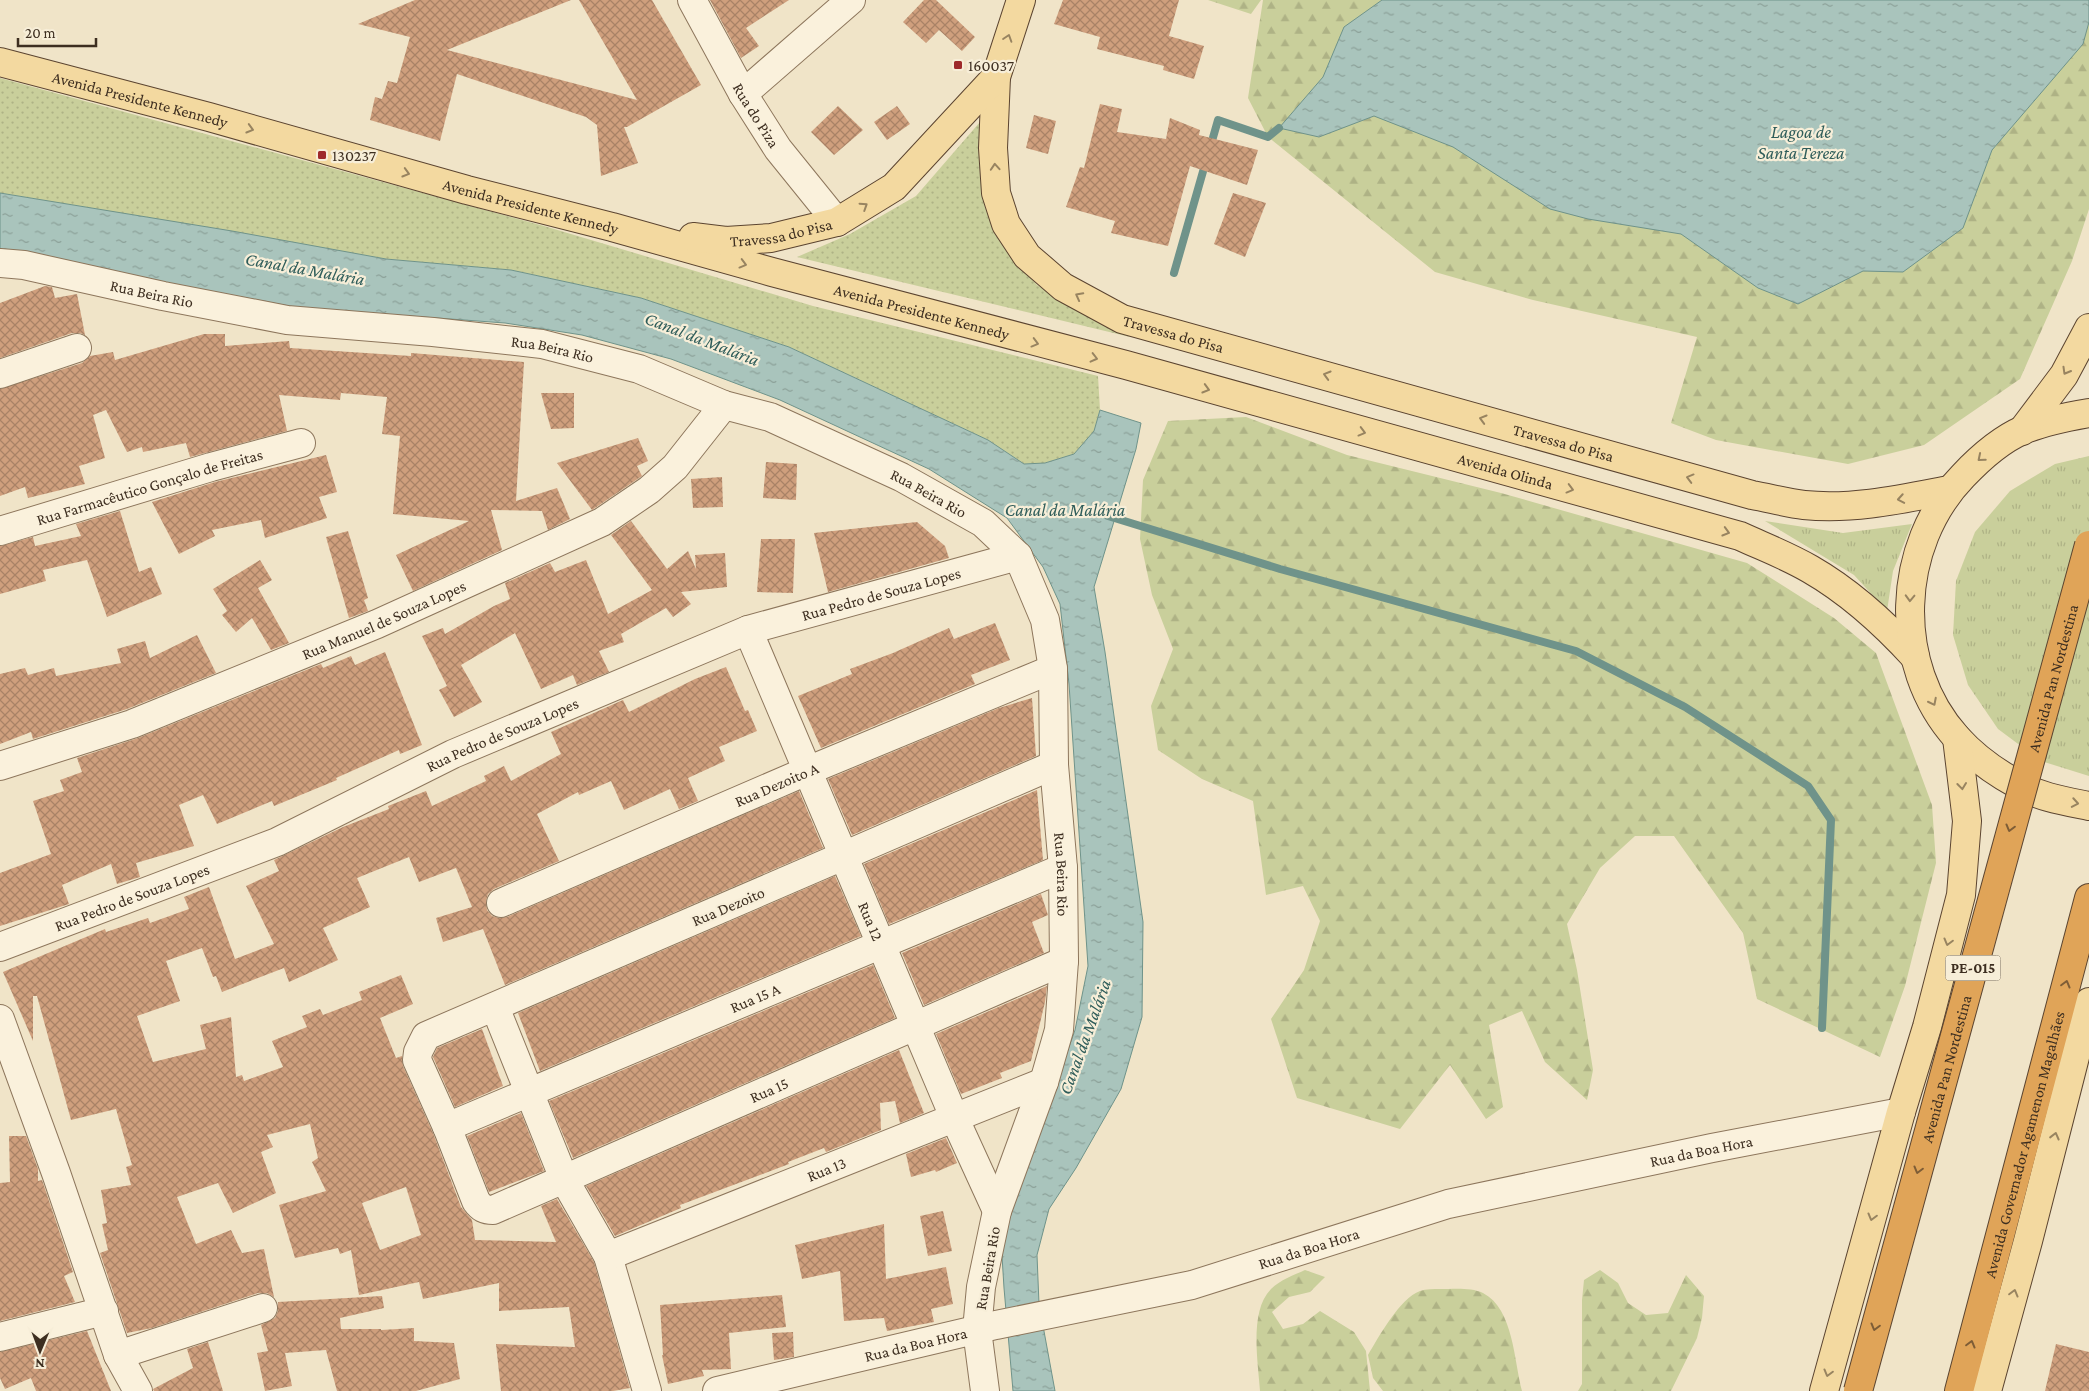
<svg xmlns="http://www.w3.org/2000/svg" width="2089" height="1391" viewBox="0 0 2089 1391" font-family="'Crimson Pro',serif">
<style>
.grass{fill:url(#grass-tufts)}
.forest{fill:url(#forest-firs)}
.park{fill:url(#park-dots)}
.water{fill:url(#water-ripples);stroke:#6f938a}
.lines{fill:none;stroke-linecap:round;stroke-linejoin:round}
.stream{stroke:#6f938a;stroke-width:8}
.building{fill:url(#building-cross-hatch);fill-rule:evenodd}
.street-casing{stroke:#8d765c;stroke-width:30}
.primary-casing{stroke:#5b4430;stroke-width:30}
.highway-casing{stroke:#5b4430;stroke-width:30}
.street{stroke:#faf1dc;stroke-width:28}
.primary{stroke:#f3d9a0;stroke-width:28}
.highway{stroke:#e0a458;stroke-width:28}
.highway-bridge-casing{stroke:#5b4430;stroke-width:30;stroke-linecap:butt}
.highway-bridge{stroke:#e0a458;stroke-width:28}
.oneway{stroke:#988460}
.oneway2{stroke:#7e5d36}
.poi-dot{fill:#9e2a2b;stroke:#f7eed8;stroke-width:2}
.labels{text-anchor:middle;stroke-width:4.5;stroke-linejoin:round;paint-order:stroke}
.shield{fill:#f7eed8;stroke:#756857;stroke-width:1}
.shield-label{font-size:15px;font-weight:bold;fill:#3d2e20}
.poi-label{font-size:16px;fill:#3d2e20;stroke:#f7eed8;text-anchor:start}
.street-label{font-size:16px;fill:#3d2e20;stroke:#f7eed8}
.water-label{font-size:18px;font-style:italic;fill:#2f5d5a;stroke:#f7eed8}
</style>
<defs>
<pattern id="grass-tufts" width="24" height="20" patternUnits="userSpaceOnUse" patternTransform="scale(1.25)"><rect width="24" height="20" fill="#c9cf9b"/><path d="M3 7l-1-3M5 7V3M7 7l1-3M15 17l-1-3M17 17v-4M19 17l1-3" fill="none" stroke="#aeb285"/></pattern>
<pattern id="forest-firs" width="22" height="20" patternUnits="userSpaceOnUse" patternTransform="scale(1.25)"><rect width="22" height="20" fill="#c9cf9b"/><path d="M5 1l3.5 6h-7zM16 11l3.5 6h-7z" fill="#aeb285"/></pattern>
<pattern id="park-dots" width="8" height="8" patternUnits="userSpaceOnUse" patternTransform="scale(1.25)"><rect width="8" height="8" fill="#c9cf9b"/><path d="M2 2h.1M6 6h.1" fill="none" stroke="#aeb285" stroke-width="1.8" stroke-linecap="round"/></pattern>
<pattern id="water-ripples" width="26" height="14" patternUnits="userSpaceOnUse" patternTransform="scale(1.25)"><rect width="26" height="14" fill="#a9c4bc"/><path d="M2 4q2-2 4 0t4 0M15 11q2-2 4 0t4 0" fill="none" stroke="#8ba098"/></pattern>
<pattern id="building-cross-hatch" width="8" height="8" patternUnits="userSpaceOnUse" patternTransform="scale(1.25)"><rect width="8" height="8" fill="#cf9f7d"/><path d="M0 0l8 8M0 8l8-8" fill="none" stroke="#a98266"/></pattern>
</defs>
<rect width="100%" height="100%" fill="#f0e4c8"/>
<!-- grass -->
<g class="grass">
<path d="M2089,456V776L2041,761L1998,729L1968,685L1953,635L1956,581L1975,532L2010,491L2055,464Z"/>
<path d="M1765,521L1843,533L1912,524L1893,571L1887,611L1854,575Z"/>
</g>
<!-- forest -->
<g class="forest">
<path d="M1208,0H1261L1251,14Z"/>
<path d="M1263,0H2089V209L2072,261L2020,379L1924,445L1848,464L1716,440L1671,423L1697,337L1533,300L1435,272L1268,137L1248,98Z"/>
<path d="M1246,417L1347,455L1501,493L1747,563L1834,618L1876,653L1932,805L1936,863L1905,986L1880,1057L1757,999L1743,933L1674,836H1635L1600,868L1567,924L1577,970L1593,1070L1587,1100L1545,1062L1522,1011L1489,1025L1503,1107L1486,1119L1450,1065L1400,1129L1297,1098L1271,1019L1304,970L1320,921L1303,886L1266,895L1253,801L1202,779L1158,750L1151,706L1173,649L1152,595L1140,539L1143,480L1168,421Z"/>
<path d="M1305,1270L1325,1277L1310,1292L1289,1297L1272,1312L1283,1329L1303,1324L1320,1311L1354,1332L1366,1351L1370,1391H1260C1258,1362 1249,1311 1271,1289C1280,1280 1294,1275 1305,1270Z"/>
<path d="M1600,1270L1618,1283L1628,1303L1646,1315L1668,1313L1686,1275L1704,1296L1702,1318L1697,1338L1671,1391H1578L1582,1384V1300L1584,1280Z"/>
<path d="M1440,1289C1453,1289 1471,1287 1483,1293C1514,1309 1514,1362 1522,1391H1383L1373,1378L1368,1355C1378,1338 1400,1298 1420,1291C1426,1289 1434,1289 1440,1289Z"/>
</g>
<!-- park -->
<g class="park">
<path d="M0,78L544,226L813,306L1098,376L1100,410L1094,431L1074,454L1045,463L1024,464L988,440L789,347L641,298L511,270L386,259L0,193Z"/>
<path d="M980,122L985,207L999,240L1037,285L1130,337L797,257L850,234L916,196Z"/>
</g>
<!-- water -->
<g class="water">
<path d="M1382,0H2089V22L2083,44L1992,150L1963,228L1903,272L1863,271L1798,304L1758,288L1681,234L1588,219L1550,209L1453,147L1374,116L1319,137L1279,128L1323,77L1344,27Z"/>
<path d="M0,193L232,231L386,259L511,270L641,298L789,347L988,440L1024,464L1045,463L1074,454L1094,431L1100,410L1141,423L1136,449L1094,587L1105,652L1143,922L1142,1017L1121,1089L1076,1168L1049,1209L1037,1255L1039,1304L1055,1391H1013L1004,1288L1001,1240L1075,1030L1088,966L1069,684L1060,604L1043,567L1007,518L929,469L780,400L671,359L582,335L505,323L300,308L0,252Z"/>
</g>
<g class="lines">
<!-- stream -->
<g class="stream">
<path d="M1210,148L1218,120L1268,137L1279,128"/>
<path d="M1174,273L1206,161"/>
<path d="M1108,516L1280,569L1576,651L1685,707L1808,786L1831,820L1822,1028"/>
</g>
</g>
<!-- building -->
<g class="building">
<path d="M415,0H571L447,50L637,100L579,0H652L701,85L627,127H624L638,163L601,176L597,125L586,117L457,74L440,141L370,120L375,97L382,99L388,81L397,83L410,37L358,24Z"/>
<path d="M710,0H789L746,28L759,46L741,58Z"/>
<path d="M924,0H936L975,37L962,51L939,30L926,43L903,22Z"/>
<path d="M1063,0H1179L1169,36L1204,46L1194,79L1163,70L1164,66L1097,49L1100,37L1054,24Z"/>
<path d="M1100,104L1122,109L1117,132L1166,139L1170,118L1200,130L1199,135L1258,150L1247,185L1190,166L1168,246L1111,233L1115,221L1066,207L1080,167L1084,168Z"/>
<path d="M838,106L863,130L834,155L811,132Z"/>
<path d="M897,106L910,124L887,140L874,122Z"/>
<path d="M1034,115L1056,121L1048,154L1026,148Z"/>
<path d="M1233,193L1266,203L1245,257L1214,244Z"/>
<path d="M45,286L52,287L55,298L77,294L85,335L80,333H72L0,358V303Z"/>
<path d="M204,334H225V346L289,341L290,348L411,356V353L524,362L516,501L557,488L570,519L548,530L542,511L491,510L502,550L413,591L396,555L469,521L393,514L400,436L382,434L387,397L341,393L340,400L279,395L287,431L190,457L186,443L143,452L142,447L127,452L106,410L93,415L105,458L79,466L85,484L28,498L25,487L0,496V389L82,363L90,356L113,352L115,360Z"/>
<path d="M541,393H574V428L551,429Z"/>
<path d="M638,438L648,461L637,466L642,476L592,510L557,463Z"/>
<path d="M326,455L337,492L319,497L327,518L265,538L261,520L212,530L215,536L179,554L152,502L215,482Z"/>
<path d="M766,462L797,464L796,500L763,498Z"/>
<path d="M722,477L723,507L693,508L691,479Z"/>
<path d="M120,511L139,572L151,567L162,594L107,617L87,560L43,570L46,581L0,594V546L33,537L35,546L81,536L76,524Z"/>
<path d="M631,521L667,569L688,551L696,569L695,555L725,553L727,587L681,592L691,604L673,617L666,608L621,634L624,642L599,651L609,672L577,685L573,675L541,689L515,633L461,665L482,702L454,717L439,690L447,686L422,636L443,628L445,634L494,606L510,599L505,583L550,563L555,572L586,560L608,614L652,590L611,535Z"/>
<path d="M917,522L945,546L949,558L828,592L814,533Z"/>
<path d="M348,531L368,598L364,600L368,611L349,618L326,537Z"/>
<path d="M761,539H795L793,593L757,592Z"/>
<path d="M260,560L272,580L258,588L289,643L271,650L252,618L236,632L222,615L227,611L213,589Z"/>
<path d="M995,623L1010,660L971,675L975,684L821,748L798,696L852,674L850,669L893,653L949,628L954,639Z"/>
<path d="M197,635L216,673L127,709L36,738L33,739L31,732L0,744V674L25,668L28,675L54,668L56,676L121,663L117,649L145,641L150,658Z"/>
<path d="M385,652L422,745L400,754L399,750L336,778L337,780L274,806L272,801L217,824L203,795L179,805L194,846L136,863L140,877L117,884L111,864L62,885L69,904L0,926V873L51,854L33,801L64,791L60,780L82,772L77,758L138,738L321,664L323,668L351,656L355,665Z"/>
<path d="M726,667L745,711L748,710L757,731L719,747L725,761L688,778L698,801L679,809L670,789L624,810L611,781L579,795L578,792L537,814L559,861L494,889L488,894L486,901L487,910L492,916L499,918L507,917L799,791L823,848L505,985L483,929L443,942L436,918L472,907L456,868L419,882L409,857L357,878L370,907L323,928L338,960L289,982L284,968L222,992L216,976L213,977L202,948L166,961L180,1001L137,1016L153,1062L206,1049L200,1025L231,1017L236,1077L242,1075L244,1081L283,1067L272,1041L307,1027L302,1016L320,1009L323,1015L362,1000L359,992L401,975L413,1004L380,1018L396,1058L402,1056L403,1066L433,1133L461,1207L472,1220L475,1240L556,1242L541,1206L557,1199L594,1262L630,1388L613,1391H501L496,1344L575,1347L569,1307L499,1311V1283L423,1299L419,1282L359,1295L351,1250L340,1254L338,1248L295,1258L279,1205L326,1191L312,1162L318,1158L310,1124L267,1135L273,1147L261,1152L276,1193L233,1213L218,1183L177,1197L196,1244L231,1230L242,1253L264,1249L274,1297L267,1293H258L152,1328L127,1333L100,1253L108,1250L102,1224L107,1223L101,1190L131,1185L126,1167L132,1165L116,1109L71,1120L37,996H33V1041L3,972L105,929L106,932L148,918L150,923L189,909L184,897L209,887L235,959L274,944L246,886L279,871L274,860L343,827L389,809L388,806L426,791L432,806L486,781L484,776L504,766L511,781L561,754L551,732L623,700L629,712L695,679ZM406,1187L421,1235L380,1250L362,1203Z"/>
<path d="M1032,698L1036,756L852,835L828,779L999,708Z"/>
<path d="M1037,790L1043,860L889,924L864,864Z"/>
<path d="M835,876L861,936L540,1071L518,1013Z"/>
<path d="M1041,894L1048,915L1032,922L1044,953L924,1005L902,953Z"/>
<path d="M873,965L895,1018L573,1158L549,1101Z"/>
<path d="M1047,986L1045,1002L1031,1061L1000,1073L1002,1078L961,1094L936,1034Z"/>
<path d="M482,1029L503,1086L455,1107L433,1057L437,1048Z"/>
<path d="M899,1050L924,1113L900,1123L895,1101L880,1103L881,1130L826,1152L824,1148L788,1162L789,1164L680,1205L681,1208L615,1236L586,1186Z"/>
<path d="M521,1113L544,1171L489,1192L467,1136Z"/>
<path d="M9,1136H26L38,1169V1181L42,1180L73,1272L64,1276L75,1302L0,1321V1183L10,1182Z"/>
<path d="M946,1138L957,1163L936,1172L935,1170L911,1177L906,1154Z"/>
<path d="M943,1211L952,1251L928,1256L920,1216Z"/>
<path d="M884,1224L886,1279L946,1267L953,1304L931,1309L934,1322L887,1331L884,1318L844,1321L840,1271L802,1279L795,1245Z"/>
<path d="M782,1295L786,1327L729,1333L731,1369L702,1370L704,1376L668,1384L662,1355H663L660,1305Z"/>
<path d="M382,1296L384,1308L340,1318L341,1329H381V1330L414,1328V1341L454,1343L460,1379L416,1391H337L326,1350L285,1353L292,1386L265,1391L257,1353L268,1351L261,1325L275,1318L278,1311V1302Z"/>
<path d="M87,1331L111,1391H36L31,1378L5,1389L0,1378V1352Z"/>
<path d="M793,1332L794,1357L774,1360L772,1333Z"/>
<path d="M208,1342L223,1391H154L153,1389L193,1368L187,1349Z"/>
<path d="M2056,1344L2089,1352V1391H2045Z"/>
</g>
<g class="lines">
<!-- street casing -->
<g class="street-casing">
<g id="street">
<path id="s1" d="M692,0L743,94L778,149L837,222"/>
<path d="M743,94L851,0"/>
<path id="s2" d="M0,263L24,265L163,296L287,320L433,332L542,344L639,369L724,405L770,417L901,477L983,523L1018,556L1045,620L1053,669L1054,765L1063,868L1064,961L1059,1030L1044,1082L997,1211L981,1287L977,1330L985,1391"/>
<path d="M0,374L77,348"/>
<path id="s3" d="M0,531L211,467L301,443"/>
<path id="s4" d="M748,630L954,1117L997,1211"/>
<path id="s5" d="M1054,765L426,1036L418,1052L417,1060L447,1127L476,1201C481,1208 485,1210 493,1210L1064,961"/>
<path id="s6" d="M0,766L132,724L377,624L602,522L649,490L675,467L724,405"/>
<path id="s7" d="M501,903L807,771L1053,669"/>
<path id="s8" d="M0,947L277,842L453,754L748,630L1018,556"/>
<path d="M495,1007L564,1179L608,1256L647,1391"/>
<path d="M0,1019L56,1173L118,1355L138,1391"/>
<path id="s9" d="M447,1127L1063,868"/>
<path id="s10" d="M608,1256L1044,1082"/>
<path d="M0,1337L104,1311"/>
<path d="M118,1355L263,1308"/>
<path id="s11" d="M717,1391L996,1325L1192,1285L1448,1204L1712,1148L1901,1112"/>
</g>
</g>
<!-- primary casing -->
<g class="primary-casing">
<g id="primary">
<path id="s12" d="M1021,0L996,77L993,148L996,193L1006,224L1027,256L1063,287L1122,319L1752,495C1769,498 1787,503 1804,505C1853,510 1902,499 1949,490"/>
<path id="s13" d="M0,62L209,117L467,190L612,227L772,272L1126,365L1740,536C1764,547 1788,556 1810,569C1850,592 1884,623 1915,657"/>
<path id="s14" d="M693,237L726,241L771,238L837,222L894,187L996,77"/>
<path d="M2089,413C2066,417 2045,421 2023,430C2000,440 1980,458 1963,476C1896,545 1891,665 1957,738C1974,757 1995,772 2017,784C2039,797 2064,801 2089,806"/>
<path d="M2022,431L2064,375L2089,328"/>
<path d="M1824,1391L1901,1112L1927,1027L1961,895L1967,821L1957,738"/>
<path d="M1987,1391L2028,1241L2089,1002"/>
</g>
</g>
<!-- highway casing -->
<g class="highway-casing">
<g id="highway">
<path id="s15" d="M1959,1391L2089,898"/>
</g>
</g>
<!-- street -->
<use href="#street" class="street"/>
<!-- primary -->
<use href="#primary" class="primary"/>
<!-- highway -->
<use href="#highway" class="highway"/>
<!-- highway-bridge casing -->
<g class="highway-bridge-casing">
<g id="highway-bridge">
<path id="s16" d="M1858,1391L2089,545"/>
</g>
</g>
<!-- highway-bridge -->
<use href="#highway-bridge" class="highway-bridge"/>
</g>
<!-- one-way arrows -->
<defs><path id="oneway-chevron" d="M-2-3.5L2.5 0L-2 3.5" fill="none" stroke-width="1.6" stroke-linecap="round" stroke-linejoin="round" transform="scale(1.25)"/></defs>
<g class="oneway">
<use href="#oneway-chevron" transform="translate(1008 38) rotate(-72)"/>
<use href="#oneway-chevron" transform="translate(250 129) rotate(16)"/>
<use href="#oneway-chevron" transform="translate(995 167) rotate(-94)"/>
<use href="#oneway-chevron" transform="translate(406 173) rotate(16)"/>
<use href="#oneway-chevron" transform="translate(864 206) rotate(-33)"/>
<use href="#oneway-chevron" transform="translate(743 264) rotate(15)"/>
<use href="#oneway-chevron" transform="translate(1079 296) rotate(-152)"/>
<use href="#oneway-chevron" transform="translate(1035 343) rotate(15)"/>
<use href="#oneway-chevron" transform="translate(1094 358) rotate(14)"/>
<use href="#oneway-chevron" transform="translate(2066 371) rotate(120)"/>
<use href="#oneway-chevron" transform="translate(1327 375) rotate(-164)"/>
<use href="#oneway-chevron" transform="translate(1206 389) rotate(16)"/>
<use href="#oneway-chevron" transform="translate(1483 419) rotate(-164)"/>
<use href="#oneway-chevron" transform="translate(1362 432) rotate(15)"/>
<use href="#oneway-chevron" transform="translate(1981 458) rotate(140)"/>
<use href="#oneway-chevron" transform="translate(1690 478) rotate(-165)"/>
<use href="#oneway-chevron" transform="translate(1570 489) rotate(15)"/>
<use href="#oneway-chevron" transform="translate(1901 499) rotate(170)"/>
<use href="#oneway-chevron" transform="translate(1726 532) rotate(16)"/>
<use href="#oneway-chevron" transform="translate(1910 598) rotate(92)"/>
<use href="#oneway-chevron" transform="translate(1933 702) rotate(63)"/>
<use href="#oneway-chevron" transform="translate(1962 786) rotate(83)"/>
<use href="#oneway-chevron" transform="translate(2075 803) rotate(10)"/>
<use href="#oneway-chevron" transform="translate(1948 942) rotate(105)"/>
<use href="#oneway-chevron" transform="translate(2055 1136) rotate(-76)"/>
<use href="#oneway-chevron" transform="translate(1872 1217) rotate(105)"/>
<use href="#oneway-chevron" transform="translate(2014 1293) rotate(-75)"/>
<use href="#oneway-chevron" transform="translate(1828 1373) rotate(105)"/>
</g>
<g class="oneway2">
<use href="#oneway-chevron" transform="translate(2010 828) rotate(105)"/>
<use href="#oneway-chevron" transform="translate(2066 984) rotate(-75)"/>
<use href="#oneway-chevron" transform="translate(1918 1170) rotate(105)"/>
<use href="#oneway-chevron" transform="translate(1875 1327) rotate(105)"/>
<use href="#oneway-chevron" transform="translate(1971 1344) rotate(-75)"/>
</g>
<!-- markers -->
<g class="poi-dot">
<rect x="953" y="60" width="10" height="10" rx="2.5"/>
<rect x="317" y="150" width="10" height="10" rx="2.5"/>
</g>
<g class="labels">
<!-- shield labels -->
<rect class="shield" x="1945.5" y="955.5" width="55" height="25" rx="4"/>
<g class="shield-label">
<text x="1973" y="973">PE-015</text>
</g>
<!-- poi labels -->
<g class="poi-label">
<text x="968" y="71">160037</text>
<text x="332" y="161">130237</text>
</g>
<!-- street labels -->
<g class="street-label">
<text dy="6" stroke="none"><textPath href="#s13" startOffset="145">Avenida Presidente Kennedy</textPath></text>
<text dy="6" stroke="none"><textPath href="#s1" startOffset="132">Rua do Piza</textPath></text>
<text dy="6" stroke="none"><textPath href="#s13" startOffset="550">Avenida Presidente Kennedy</textPath></text>
<text dy="6" stroke="none"><textPath href="#s14" startOffset="89">Travessa do Pisa</textPath></text>
<text dy="6" stroke="none"><textPath href="#s2" startOffset="155">Rua Beira Rio</textPath></text>
<text dy="6" stroke="none"><textPath href="#s13" startOffset="955">Avenida Presidente Kennedy</textPath></text>
<text dy="6" stroke="none"><textPath href="#s12" startOffset="436">Travessa do Pisa</textPath></text>
<text dy="6" stroke="none"><textPath href="#s2" startOffset="560">Rua Beira Rio</textPath></text>
<text dy="6" stroke="none"><textPath href="#s12" startOffset="841">Travessa do Pisa</textPath></text>
<text dy="6" stroke="none"><textPath href="#s13" startOffset="1560">Avenida Olinda</textPath></text>
<text dy="6" stroke="none"><textPath href="#s3" startOffset="156">Rua Farmacêutico Gonçalo de Freitas</textPath></text>
<text dy="6" stroke="none"><textPath href="#s2" startOffset="965">Rua Beira Rio</textPath></text>
<text dy="6" stroke="none"><textPath href="#s8" startOffset="951">Rua Pedro de Souza Lopes</textPath></text>
<text dy="6" stroke="none"><textPath href="#s6" startOffset="411">Rua Manuel de Souza Lopes</textPath></text>
<text dy="6" stroke="none"><textPath href="#s16" startOffset="739">Avenida Pan Nordestina</textPath></text>
<text dy="6" stroke="none"><textPath href="#s8" startOffset="546">Rua Pedro de Souza Lopes</textPath></text>
<text dy="6" stroke="none"><textPath href="#s7" startOffset="300">Rua Dezoito A</textPath></text>
<text dy="6" stroke="none"><textPath href="#s2" startOffset="1400">Rua Beira Rio</textPath></text>
<text dy="6" stroke="none"><textPath href="#s8" startOffset="141">Rua Pedro de Souza Lopes</textPath></text>
<text transform="translate(728 906) rotate(-23)" y="6">Rua Dezoito</text>
<text dy="6" stroke="none"><textPath href="#s4" startOffset="316">Rua 12</textPath></text>
<text dy="6" stroke="none"><textPath href="#s9" startOffset="334">Rua 15 A</textPath></text>
<text dy="6" stroke="none"><textPath href="#s16" startOffset="334">Avenida Pan Nordestina</textPath></text>
<text dy="6" stroke="none"><textPath href="#s5" startOffset="1184">Rua 15</textPath></text>
<text dy="6" stroke="none"><textPath href="#s15" startOffset="255">Avenida Governador Agamenon Magalhães</textPath></text>
<text dy="6" stroke="none"><textPath href="#s11" startOffset="1014">Rua da Boa Hora</textPath></text>
<text dy="6" stroke="none"><textPath href="#s10" startOffset="235">Rua 13</textPath></text>
<text dy="6" stroke="none"><textPath href="#s11" startOffset="609">Rua da Boa Hora</textPath></text>
<text transform="translate(987 1268) rotate(-80)" y="6">Rua Beira Rio</text>
<text dy="6" stroke="none"><textPath href="#s11" startOffset="204">Rua da Boa Hora</textPath></text>
</g>
<!-- water labels -->
<g class="water-label">
<text x="1801" y="138">Lagoa de<tspan x="1801" dy="21">Santa Tereza</tspan></text>
<text transform="translate(305 269) rotate(10)" y="6">Canal da Malária</text>
<text transform="translate(702 339) rotate(21)" y="6">Canal da Malária</text>
<text x="1065" y="516">Canal da Malária</text>
<text transform="translate(1085 1037) rotate(-70)" y="6">Canal da Malária</text>
</g>
</g>
<!-- north arrow -->
<g transform="translate(40 1351) rotate(181)" stroke="#f7eed8" stroke-width="4" paint-order="stroke">
<path d="M0-4L9 19L0 12L-9 19Z" fill="#3d2e20"/>
<text y="-8" font-size="14" font-weight="bold" text-anchor="middle" fill="#3d2e20">N</text>
</g>
<!-- scale -->
<path d="M18 38v8h78v-8" fill="none" stroke="#3d2e20" stroke-width="2.5"/>
<text x="25" y="38" font-size="15" fill="#3d2e20" stroke="#f7eed8" stroke-width="4" paint-order="stroke">20 m</text>
</svg>
